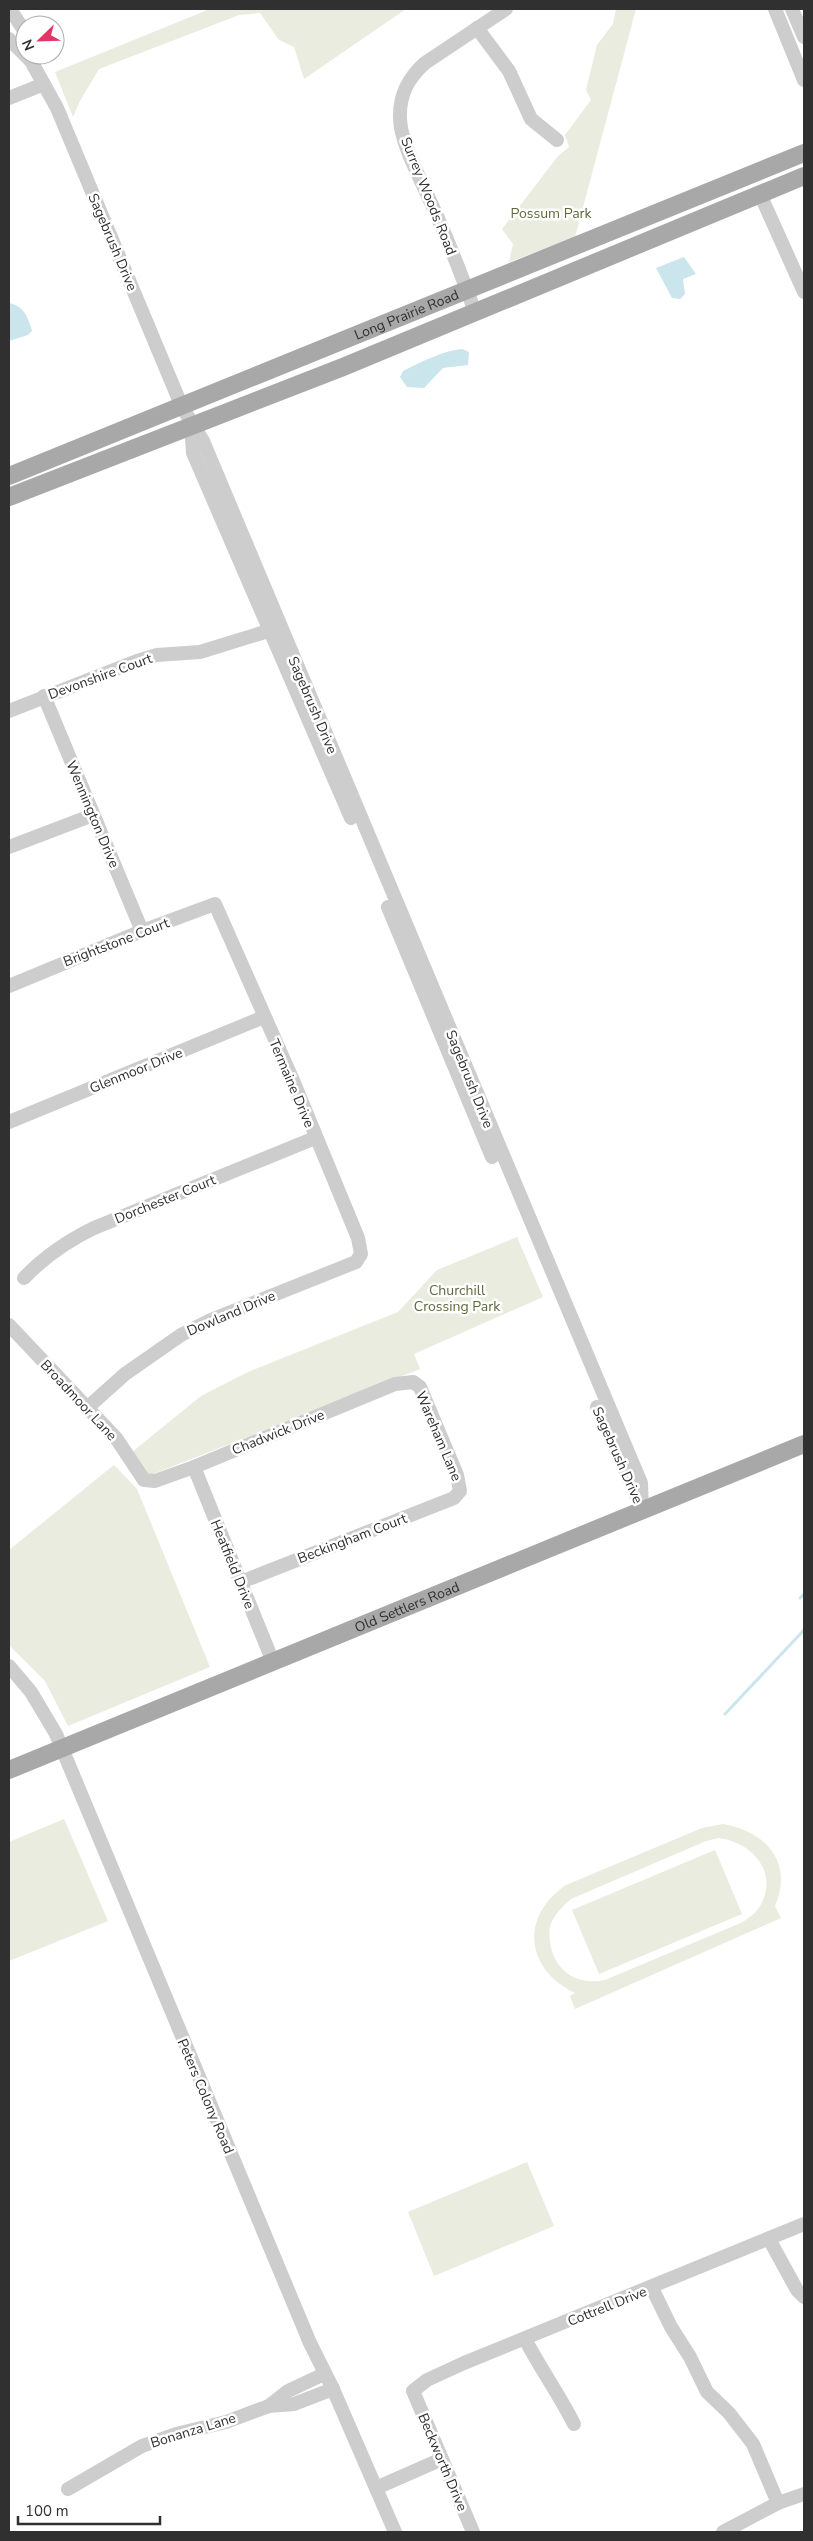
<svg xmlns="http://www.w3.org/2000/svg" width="813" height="2541" viewBox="0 0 813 2541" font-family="'Nunito Sans',sans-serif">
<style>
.green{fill:#e9ecde;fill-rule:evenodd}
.water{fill:#cbe5ec}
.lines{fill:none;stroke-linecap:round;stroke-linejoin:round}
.stream{stroke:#cbe5ec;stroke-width:3}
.minor{stroke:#cdcdcd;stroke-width:14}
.major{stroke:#a8a8a8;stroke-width:18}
.labels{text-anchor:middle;stroke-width:5;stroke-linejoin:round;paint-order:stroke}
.street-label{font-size:14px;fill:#303030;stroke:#fff}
.park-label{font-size:14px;fill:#5c6b3e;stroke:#fff}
</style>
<rect width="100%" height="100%" fill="#fff"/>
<!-- green -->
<g class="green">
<path d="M210,9H406L304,79L294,47L279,40L260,13L239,15L99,69L80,101L73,117L55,72Z"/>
<path d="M616,9H636L575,237L509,262L513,244L502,229L558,156L569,147L565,135L591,100L586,90L597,45L613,24Z"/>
<path d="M517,1237L543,1297L414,1354L420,1369L148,1476L132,1452L201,1396L248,1372L398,1312L437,1270Z"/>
<path d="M114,1465L137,1489L210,1667L68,1726L45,1681L9,1645V1550Z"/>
<path d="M64,1819L108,1921L9,1961V1842Z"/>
<path d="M723,1824C766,1831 794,1863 775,1906L781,1918L575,2009L570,1996L575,1993C526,1970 519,1917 566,1885L702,1828ZM719,1838C754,1843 781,1875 758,1909C755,1914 748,1918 743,1922L605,1980C577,1986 554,1971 550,1942C549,1935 549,1929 551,1923C556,1913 563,1906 571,1899L706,1841Z"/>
<path d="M715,1850L742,1914L599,1974L572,1910Z"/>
<path d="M527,2162L554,2226L434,2276L408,2212Z"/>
</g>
<!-- water -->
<g class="water">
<path d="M684,257L696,274L683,279L685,294L680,299L672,298L656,268Z"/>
<path d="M9,303C24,306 28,317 32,331L28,335L9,341Z"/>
<path d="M462,349L469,352L468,365L443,368L424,388L407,387L400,377L403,371C422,362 441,351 462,349Z"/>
</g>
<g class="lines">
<!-- stream -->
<g class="stream">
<path d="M800,1598L804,1594"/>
<path d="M725,1714L804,1630"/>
</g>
<!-- minor -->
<g class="minor">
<path d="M10,9L25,32"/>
<path d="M775,9L804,80"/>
<path d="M792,9L804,37"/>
<path d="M477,28L509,71L531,119L557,140"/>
<path d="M9,39L31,61L57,108L182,407L203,441L641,1483L642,1509"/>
<path d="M9,98L44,84"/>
<path d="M760,194L804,292"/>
<path d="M475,312C462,276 448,240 432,205C422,181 401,145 400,119C399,95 408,78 425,63L506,9"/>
<path d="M191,425L193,453L351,818"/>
<path d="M44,696L142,931"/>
<path d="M9,711L137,661L157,655L200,652L278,628"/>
<path d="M9,847L93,815"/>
<path d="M388,907L492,1157"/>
<path d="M9,986L142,931L215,904L292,1078L358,1238L361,1254L356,1262L211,1320L181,1335L125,1374L87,1408"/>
<path d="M9,1122L264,1017"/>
<path d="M24,1278C45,1256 67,1241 94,1228L315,1138"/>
<path d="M9,1325L116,1438L144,1480L155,1481L194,1467L395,1384L413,1382L420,1387L457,1475L460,1491L454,1498L241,1582"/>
<path d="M597,1407L640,1504"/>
<path d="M194,1467L273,1662"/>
<path d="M9,1666L31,1692L56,1734L310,2343L333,2389L395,2532"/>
<path d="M769,2239L797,2290L804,2297"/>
<path d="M652,2288L671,2327L690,2357L707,2392L729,2413L753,2444L778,2503"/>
<path d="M525,2339C540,2368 559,2394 574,2424"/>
<path d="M269,2406L288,2391L324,2374"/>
<path d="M376,2488L442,2459"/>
<path d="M68,2489L142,2446L176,2434L226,2422L269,2406L294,2404L333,2389"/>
<path d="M473,2532L413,2391L427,2380L464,2363L804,2224"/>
<path d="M723,2532L778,2503L804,2494"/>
</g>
<!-- major -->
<g class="major">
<path id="s1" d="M9,476L804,153"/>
<path d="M9,497L343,367L804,176"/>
<path id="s2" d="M9,1770L804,1444"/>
</g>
</g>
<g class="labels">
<!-- street labels -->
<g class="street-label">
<text transform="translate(429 196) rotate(68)" y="5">Surrey Woods Road</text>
<text transform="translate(113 242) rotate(67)" y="5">Sagebrush Drive</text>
<text dy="5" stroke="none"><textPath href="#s1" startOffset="429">Long Prairie Road</textPath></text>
<text transform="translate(100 676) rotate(-20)" y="5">Devonshire Court</text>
<text transform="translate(313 705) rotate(67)" y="5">Sagebrush Drive</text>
<text transform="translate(93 814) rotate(67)" y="5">Wennington Drive</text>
<text transform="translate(116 942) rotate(-21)" y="5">Brightstone Court</text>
<text transform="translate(136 1070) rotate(-22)" y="5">Glenmoor Drive</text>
<text transform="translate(470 1079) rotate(68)" y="5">Sagebrush Drive</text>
<text transform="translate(292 1083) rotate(67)" y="5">Termaine Drive</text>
<text transform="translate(165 1199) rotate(-22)" y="5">Dorchester Court</text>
<text transform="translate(231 1313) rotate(-23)" y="5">Dowland Drive</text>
<text transform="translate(79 1400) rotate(47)" y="5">Broadmoor Lane</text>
<text transform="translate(278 1432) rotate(-22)" y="5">Chadwick Drive</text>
<text transform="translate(439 1436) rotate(67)" y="5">Wareham Lane</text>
<text transform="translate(618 1455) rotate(66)" y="5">Sagebrush Drive</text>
<text transform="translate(352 1538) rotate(-21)" y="5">Beckingham Court</text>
<text transform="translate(233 1564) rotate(68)" y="5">Heatfield Drive</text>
<text dy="5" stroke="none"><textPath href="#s2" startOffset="430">Old Settlers Road</textPath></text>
<text transform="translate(206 2096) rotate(67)" y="5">Peters Colony Road</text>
<text transform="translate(607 2306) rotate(-22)" y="5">Cottrell Drive</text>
<text transform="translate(193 2430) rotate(-17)" y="5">Bonanza Lane</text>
<text transform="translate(443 2462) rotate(67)" y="5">Beckworth Drive</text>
</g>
<!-- park labels -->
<g class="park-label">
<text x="551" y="218">Possum Park</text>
<text x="457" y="1295">Churchill<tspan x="457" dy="16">Crossing Park</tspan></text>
</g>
</g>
<!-- border -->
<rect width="813" height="2541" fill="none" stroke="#303030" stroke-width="20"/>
<!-- north arrow -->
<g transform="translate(40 40) rotate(247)"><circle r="24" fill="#ffffff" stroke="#acacac"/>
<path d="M0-4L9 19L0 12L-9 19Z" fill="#e23766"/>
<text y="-8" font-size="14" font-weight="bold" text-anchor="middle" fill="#303030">N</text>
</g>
<!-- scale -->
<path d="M18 2516v8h142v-8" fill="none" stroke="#303030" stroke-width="2.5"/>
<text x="25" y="2516" font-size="15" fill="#303030" stroke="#ffffff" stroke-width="4" paint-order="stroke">100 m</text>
</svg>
